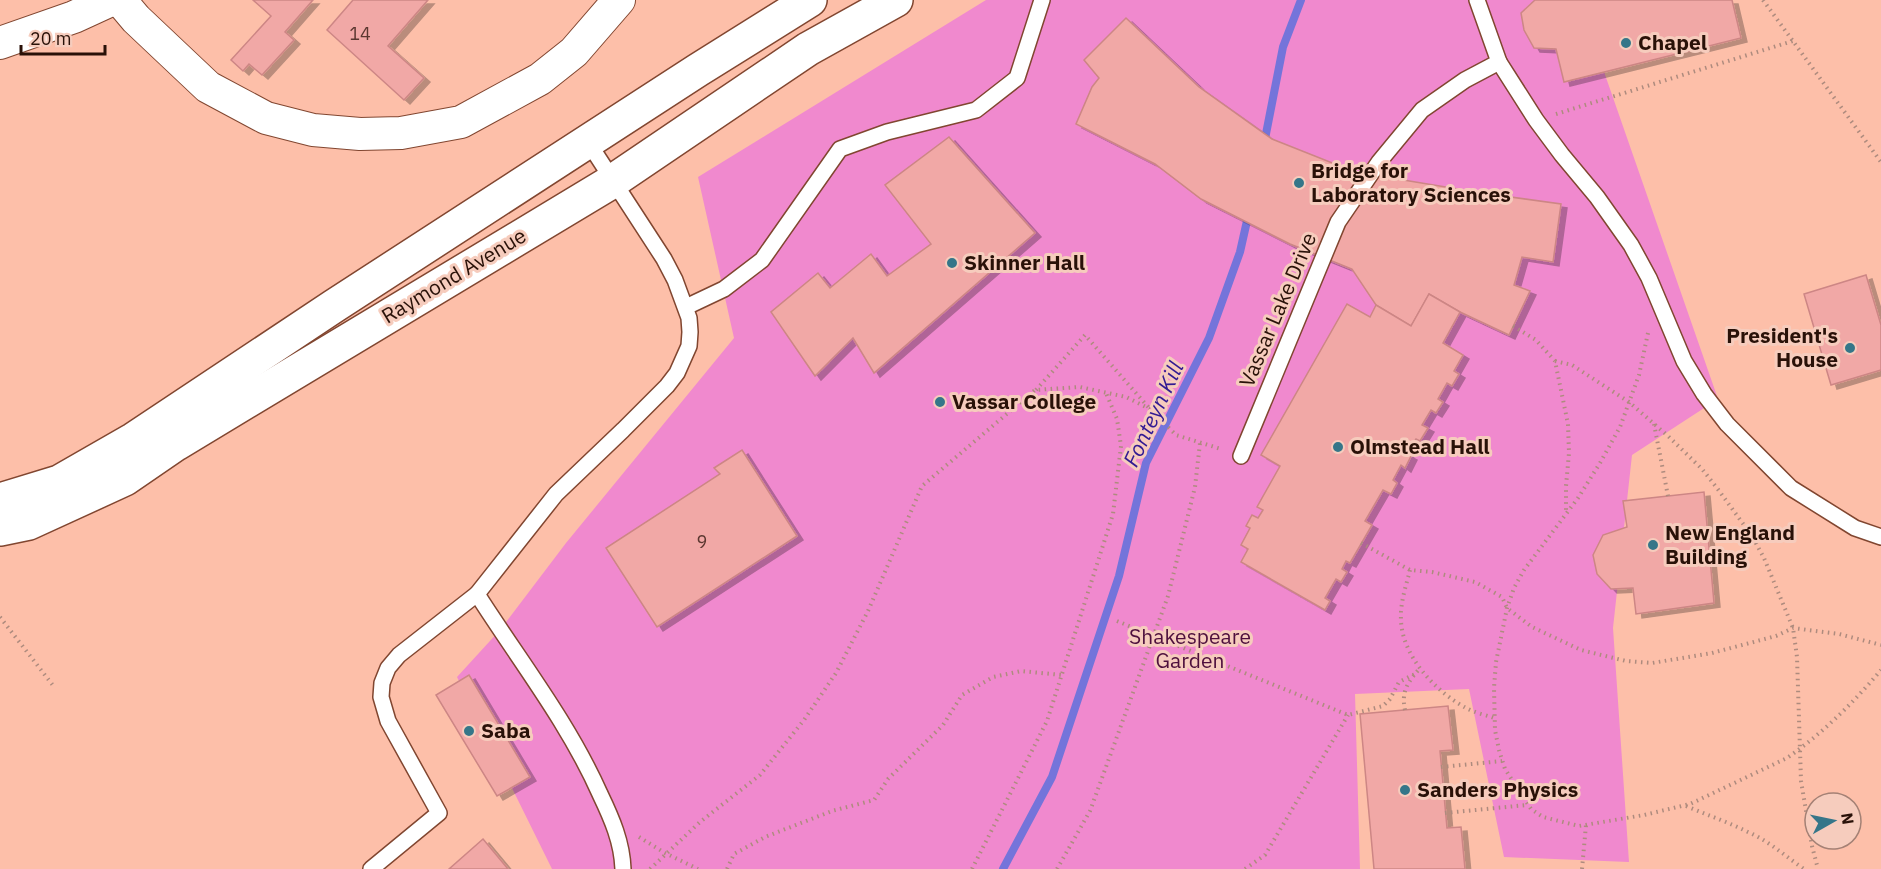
<svg xmlns="http://www.w3.org/2000/svg" width="1881" height="869" viewBox="0 0 1881 869" font-family="'IBM Plex Sans',sans-serif">
<style>
.built{fill:#fdbfa9;fill-rule:evenodd}
.green{fill:#f089ce}
.lines{fill:none;stroke-linecap:round;stroke-linejoin:round}
.stream{stroke:#7474da;stroke-width:8}
.building{fill:#f1a8a6;stroke:#cd8685;stroke-width:1.5;filter:url(#shadow)}
.lane-casing{stroke:#814630;stroke-width:18}
.street-casing{stroke:#814630;stroke-width:34}
.secondary-casing{stroke:#814630;stroke-width:36}
.path{stroke:#ae8b7e;stroke-width:4;stroke-dasharray:1.5 4.5;stroke-linecap:butt}
.lane{stroke:#fff;stroke-width:15}
.street{stroke:#fff;stroke-width:32}
.secondary{stroke:#fff;stroke-width:33}
.poi-dot{fill:#357689;stroke:#f6ccbd;stroke-width:2}
.labels{text-anchor:middle;stroke-width:6;stroke-linejoin:round;paint-order:stroke}
.number-label{font-size:18px;fill:#5b3730}
.poi-label{font-size:21px;font-weight:bold;fill:#291108;stroke:#f6ccbd;text-anchor:start}
.street-label{font-size:21px;fill:#291108;stroke:#f6ccbd}
.park-label{font-size:21px;fill:#4e0f3d;stroke:#f6ccbd}
.water-label{font-size:22px;font-style:italic;fill:#321a93;stroke:#f6ccbd}
</style>
<defs>
<filter id="shadow"><feDropShadow dx="6" dy="4" stdDeviation="0" flood-color="#0004"/></filter>
</defs>
<rect width="100%" height="100%" fill="#f6ccbd"/>
<!-- built -->
<path class="built" d="M0,0H1881V869H0ZM1815,803H1851V839H1815Z"/>
<!-- green -->
<path class="green" d="M986,0H1579L1718,399L1632,455L1613,628L1629,862L1504,857L1469,689L1355,694L1360,869H552L457,677L500,630L566,543L734,338L698,177Z"/>
<g class="lines">
<!-- stream -->
<g class="stream">
<path d="M1264,144L1283,47L1301,0"/>
<path d="M1003,869L1052,777L1119,576L1146,463L1209,338L1240,252L1249,212"/>
</g>
</g>
<!-- building -->
<g class="building">
<path d="M253,0H313L285,32L294,40L262,75L249,64L243,71L231,60L271,16Z"/>
<path d="M353,0H428L388,46L424,78L404,100L327,30Z"/>
<path d="M1535,0H1732L1741,38L1564,82L1556,49L1534,48L1524,30L1521,13Z"/>
<path d="M1126,18L1199,87L1272,139L1355,172L1482,193L1561,204L1553,262L1522,257L1514,285L1530,291L1509,335L1460,312L1429,294L1411,326L1376,305L1352,269L1290,244L1201,199L1155,164L1076,124L1092,87L1099,78L1084,60Z"/>
<path d="M949,137L1035,233L874,373L853,338L815,376L771,312L818,273L830,288L871,254L887,276L931,244L885,185Z"/>
<path d="M1866,275L1881,325V370L1831,385L1804,294Z"/>
<path d="M1429,294L1460,312L1443,343L1463,355L1454,371L1459,374L1452,386L1447,383L1438,399L1443,402L1436,413L1431,410L1422,425L1428,428L1420,441L1416,439L1407,454L1411,456L1405,468L1401,465L1393,480L1397,483L1391,494L1383,490L1365,521L1372,525L1350,563L1346,561L1342,569L1347,572L1341,582L1336,579L1325,598L1330,601L1325,610L1241,562L1248,549L1241,545L1250,528L1246,526L1252,515L1258,518L1263,510L1257,507L1280,466L1261,455L1347,304L1370,317L1376,305L1411,326Z"/>
<path d="M742,450L797,536L657,627L606,548L720,474L714,468Z"/>
<path d="M1704,492L1714,603L1636,614L1633,588L1611,589L1597,574L1593,555L1603,535L1627,527L1623,501Z"/>
<path d="M469,675L530,777L497,796L436,695Z"/>
<path d="M1448,706L1453,750L1440,751L1447,828L1461,827L1465,869H1374L1360,714Z"/>
<path d="M483,839L508,869H449Z"/>
</g>
<g class="lines">
<!-- lane casing -->
<g class="lane-casing">
<g id="lane">
<path d="M1499,62L1536,120L1562,155L1597,197L1631,245L1649,278L1684,361L1704,394L1727,424L1791,488L1855,528L1881,537"/>
<path d="M588,142L664,259L675,280L689,318L690,332L689,346L677,373L667,386L623,430L556,494L477,594C519,660 568,722 600,794C612,819 622,842 623,869"/>
<path d="M686,307L724,289L762,260L840,149L887,132L976,110L1017,78L1042,0"/>
<path d="M1241,456L1338,222L1379,162L1422,110L1465,80L1499,62L1477,0"/>
<path d="M371,869L439,813L388,721L381,697L382,683L388,668L399,655L477,594"/>
</g>
</g>
<!-- street casing -->
<g class="street-casing">
<g id="street">
<path d="M120,0L136,19L208,87L266,118L313,130L360,134L401,133L461,122L540,79L574,52L619,0"/>
<path d="M0,43L74,17L111,0"/>
</g>
</g>
<!-- secondary casing -->
<g class="secondary-casing">
<g id="secondary">
<path d="M0,500L59,482L134,439L334,306L698,70L810,0"/>
<path d="M0,529L29,523L125,479L176,444L613,181L808,49L896,0"/>
</g>
</g>
<!-- path -->
<g class="path">
<path d="M1763,0L1881,162"/>
<path d="M1556,114L1793,41"/>
<path d="M1513,326L1536,340L1555,361L1568,424L1569,453L1566,486V513"/>
<path d="M1648,333L1639,375L1620,427L1600,463L1578,498L1524,570L1514,588L1507,608L1496,662L1494,688L1495,730L1499,750L1505,769L1531,809L1543,817L1579,826L1644,815L1690,804L1787,758C1823,733 1853,703 1881,670"/>
<path d="M1555,361L1572,365L1629,402L1668,436L1702,469L1717,488L1752,536L1764,558L1793,628L1797,657L1801,781L1812,846L1818,869"/>
<path d="M1036,390L1085,335L1150,409L1176,435L1221,449"/>
<path d="M1654,424L1668,496"/>
<path d="M1361,543L1410,570L1432,572L1475,582L1502,597L1507,608L1532,627L1581,650L1626,661L1652,663L1712,653L1776,636L1793,628L1839,634L1881,645"/>
<path d="M1410,570C1406,586 1400,603 1401,620C1402,657 1437,693 1468,709C1476,713 1486,715 1494,718"/>
<path d="M0,617L55,688"/>
<path d="M1117,621L1348,715L1383,706L1390,699L1399,682L1415,674"/>
<path d="M1405,710C1401,691 1408,682 1420,668"/>
<path d="M1441,767L1502,761"/>
<path d="M1686,806C1707,815 1728,822 1748,832C1769,841 1785,856 1804,869"/>
<path d="M1445,813L1527,805"/>
<path d="M639,837L665,853L698,869"/>
<path d="M650,869L700,822L760,775L804,720L836,673L868,611L922,486L1035,390L1080,387L1126,397L1150,409"/>
<path d="M727,869L734,854L765,837L832,811L874,800L888,779L943,725L962,695L993,677L1021,671L1062,675"/>
<path d="M972,869L1047,721L1113,514L1121,446L1117,419L1106,393"/>
<path d="M1057,869L1090,811L1168,596L1195,487L1200,443"/>
<path d="M1245,869L1265,855L1348,715"/>
<path d="M1582,869L1586,825"/>
</g>
<!-- lane -->
<use href="#lane" class="lane"/>
<!-- street -->
<use href="#street" class="street"/>
<!-- secondary -->
<use href="#secondary" class="secondary"/>
</g>
<!-- markers -->
<g class="poi-dot">
<circle cx="1626" cy="43" r="6"/>
<circle cx="1299" cy="183" r="6"/>
<circle cx="952" cy="263" r="6"/>
<circle cx="1850" cy="348" r="6"/>
<circle cx="940" cy="402" r="6"/>
<circle cx="1338" cy="447" r="6"/>
<circle cx="1653" cy="545" r="6"/>
<circle cx="469" cy="731" r="6"/>
<circle cx="1405" cy="790" r="6"/>
</g>
<g class="labels">
<!-- number labels -->
<g class="number-label">
<text x="360" y="40">14</text>
<text x="702" y="548">9</text>
</g>
<!-- poi labels -->
<g class="poi-label">
<text x="1638" y="50">Chapel</text>
<text x="1311" y="178">Bridge for<tspan x="1311" dy="24">Laboratory Sciences</tspan></text>
<text x="964" y="270">Skinner Hall</text>
<text x="1838" y="343" text-anchor="end">President's<tspan x="1838" dy="24">House</tspan></text>
<text x="952" y="409">Vassar College</text>
<text x="1350" y="454">Olmstead Hall</text>
<text x="1665" y="540">New England<tspan x="1665" dy="24">Building</tspan></text>
<text x="481" y="738">Saba</text>
<text x="1417" y="797">Sanders Physics</text>
</g>
<!-- street labels -->
<g class="street-label">
<text transform="translate(454 276) rotate(-31)" y="7">Raymond Avenue</text>
<text transform="translate(1278 310) rotate(-67)" y="7">Vassar Lake Drive</text>
</g>
<!-- park labels -->
<g class="park-label">
<text x="1190" y="644">Shakespeare<tspan x="1190" dy="24">Garden</tspan></text>
</g>
<!-- water labels -->
<g class="water-label">
<text transform="translate(1153 414) rotate(-65)" y="8">Fonteyn Kill</text>
</g>
</g>
<!-- north arrow -->
<g transform="translate(1833 821) rotate(81)"><circle r="28" fill="#f6ccbd" stroke="#a48175" stroke-width="1.5"/>
<path d="M0-4.5L10 22L0 15L-10 22Z" fill="#357689"/>
<text y="-9" font-size="16" font-weight="bold" text-anchor="middle" fill="#291108">N</text>
</g>
<!-- scale -->
<path d="M21 45v9h84v-9" fill="none" stroke="#291108" stroke-width="3"/>
<text x="30" y="45" font-size="18" fill="#291108" stroke="#f6ccbd" stroke-width="4.5" paint-order="stroke">20 m</text>
</svg>
